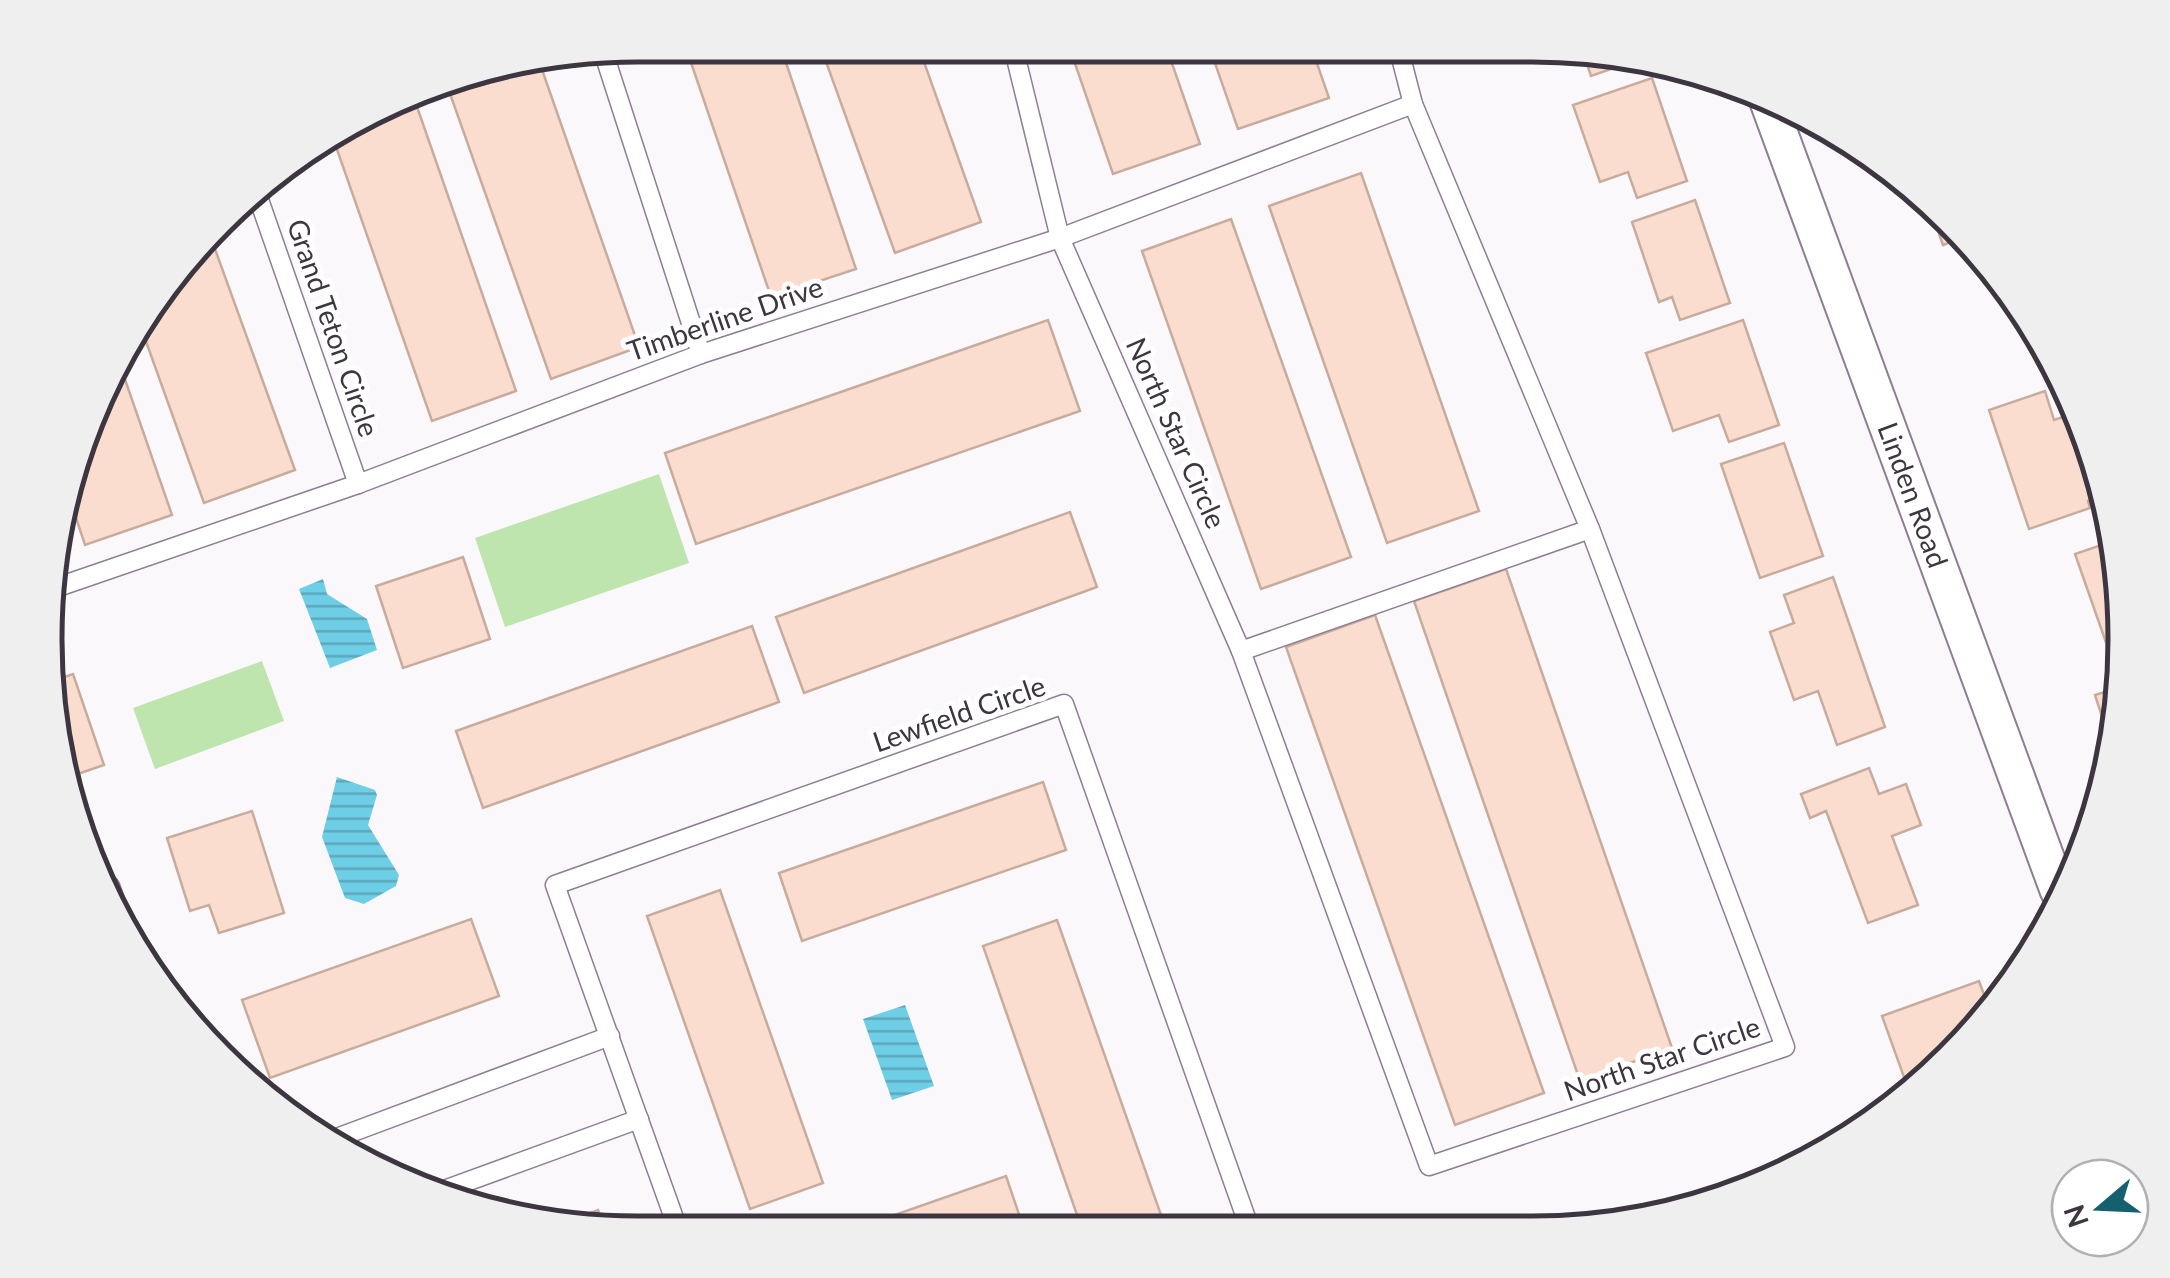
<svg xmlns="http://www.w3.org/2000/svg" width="2170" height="1278" viewBox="0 0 2170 1278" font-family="Lato,sans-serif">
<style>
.grass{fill:#bde5ad}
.water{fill:url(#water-rules)}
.building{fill:#faddce;stroke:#c7ac9e;stroke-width:2.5}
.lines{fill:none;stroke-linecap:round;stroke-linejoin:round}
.service-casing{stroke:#8d7e94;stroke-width:21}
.minor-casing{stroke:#8d7e94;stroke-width:39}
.service{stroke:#fff;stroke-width:18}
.minor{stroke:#fff;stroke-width:35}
.labels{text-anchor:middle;stroke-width:10;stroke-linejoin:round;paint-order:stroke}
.street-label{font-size:28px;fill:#3d3640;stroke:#fff}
.rim{fill:none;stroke:#3d3640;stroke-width:5}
</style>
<defs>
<pattern id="water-rules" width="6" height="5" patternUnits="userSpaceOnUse" patternTransform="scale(2.5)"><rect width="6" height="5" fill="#6ecee6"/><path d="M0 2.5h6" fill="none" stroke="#5ca8bc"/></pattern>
</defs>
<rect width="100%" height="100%" fill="#fbf8fc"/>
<!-- grass -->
<g class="grass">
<path d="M659,474L689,563L505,627L475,538Z"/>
<path d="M262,661L284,721L155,769L133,708Z"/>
</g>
<!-- water -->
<g class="water">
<path d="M323,579L327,594L367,619L377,650L330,668L299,589Z"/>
<path d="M337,777L375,790L377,795L368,825L399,875L396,886L364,904L345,898L322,837Z"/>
<path d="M905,1005L934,1086L892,1100L863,1019Z"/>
</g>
<!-- building -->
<g class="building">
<path d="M685,45H780L856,269L771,297Z"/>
<path d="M820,45H918L981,222L895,253Z"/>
<path d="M1069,46H1166L1200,144L1113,174Z"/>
<path d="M1209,46H1311L1329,98L1238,129Z"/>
<path d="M1582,49L1637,60L1591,76Z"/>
<path d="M539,61L639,347L551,379L448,88L509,66Z"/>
<path d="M1652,78L1687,181L1637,198L1628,172L1600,182L1573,105Z"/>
<path d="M415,101L516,391L432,421L333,138L378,114Z"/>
<path d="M1361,173L1479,511L1387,543L1269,206Z"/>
<path d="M1695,200L1730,303L1680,320L1672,297L1659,302L1632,222Z"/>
<path d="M1933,217L1956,240L1943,245Z"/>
<path d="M1231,219L1351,557L1261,589L1142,251Z"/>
<path d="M211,238L295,470L204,503L139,322L145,309Z"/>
<path d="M1048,320L1080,411L696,544L665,453Z"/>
<path d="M1743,320L1779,425L1729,442L1719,415L1673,431L1646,353Z"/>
<path d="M120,365L172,515L85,545L65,485Z"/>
<path d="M2045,391L2054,420L2069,415L2102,496L2088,501L2090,508L2029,529L1989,410Z"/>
<path d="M1784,443L1823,556L1760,578L1721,464Z"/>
<path d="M1070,512L1097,587L804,693L776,617Z"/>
<path d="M2113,541L2114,650L2109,651L2075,554Z"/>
<path d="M463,557L490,639L403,668L376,586Z"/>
<path d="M1506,569L1672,1048L1580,1081L1414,601Z"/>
<path d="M1833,577L1885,727L1837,745L1818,691L1794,700L1770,632L1794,623L1784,595Z"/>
<path d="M1375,615L1544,1093L1455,1125L1286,647Z"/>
<path d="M752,626L779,702L483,808L456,731Z"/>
<path d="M73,674L104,765L66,778L47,683Z"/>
<path d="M2114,689V736L2109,738L2095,695Z"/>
<path d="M1869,768L1879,794L1906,784L1921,825L1892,836L1918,905L1868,923L1826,811L1810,818L1801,794Z"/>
<path d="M1043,782L1066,850L802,941L779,873Z"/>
<path d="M252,811L284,913L219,933L209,905L190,911L167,838Z"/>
<path d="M720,890L823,1183L750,1209L647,916Z"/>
<path d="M471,919L499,996L270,1078L242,1000Z"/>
<path d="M1057,920L1161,1215L1113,1232H1083L983,946Z"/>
<path d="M1979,981L1990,1011L1977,1027L1961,1033L1965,1042L1951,1059L1909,1091L1882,1016Z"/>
<path d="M1006,1176L1025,1232H846Z"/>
<path d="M598,1210L605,1232L559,1224Z"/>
</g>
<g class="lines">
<!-- service casing -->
<g class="service-casing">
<g id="service">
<path d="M1013,46L1060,238L1241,651L1429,1166L1785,1047L1590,529L1413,104L1398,46"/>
<path d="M603,51L701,354"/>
<path d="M256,191L358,484"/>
<path d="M55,588L358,484L701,354L1060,238L1413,104"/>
<path d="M1241,651L1590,529"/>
<path d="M105,883L110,886L117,906"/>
<path d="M326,1142L610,1036"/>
<path d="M433,1194L639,1119"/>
<path d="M679,1232L555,885L1064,704L1251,1232"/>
</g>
</g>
<!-- minor casing -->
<g class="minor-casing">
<g id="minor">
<path id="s1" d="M1767,99L2058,890"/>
</g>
</g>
<!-- service -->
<use href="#service" class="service"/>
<!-- minor -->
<use href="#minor" class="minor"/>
</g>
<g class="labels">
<!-- street labels -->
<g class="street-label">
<text transform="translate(725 319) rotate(-19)" y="10">Timberline Drive</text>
<text transform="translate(333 328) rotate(71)" y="10">Grand Teton Circle</text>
<text transform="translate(1176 433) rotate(66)" y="10">North Star Circle</text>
<text dy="10" stroke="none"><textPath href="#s1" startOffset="422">Linden Road</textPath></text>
<text transform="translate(959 714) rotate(-19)" y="10">Lewfield Circle</text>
<text transform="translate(1662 1059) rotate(-19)" y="10">North Star Circle</text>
</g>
</g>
<!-- crop -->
<path d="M0 0H2170V1278H0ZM638 62H1532A576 576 0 0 1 2108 638V640A576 576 0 0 1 1532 1216H638A576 576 0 0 1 62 640V638A576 576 0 0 1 638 62Z" fill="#efeff0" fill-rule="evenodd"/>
<path class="rim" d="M638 62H1532A576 576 0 0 1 2108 638V640A576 576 0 0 1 1532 1216H638A576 576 0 0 1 62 640V638A576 576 0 0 1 638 62Z"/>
<!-- north arrow -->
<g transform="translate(2100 1208) rotate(251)"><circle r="48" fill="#ffffff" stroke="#b1afb3" stroke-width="2.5"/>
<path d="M0-8L18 38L0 25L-18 38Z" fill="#15606e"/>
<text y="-15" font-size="28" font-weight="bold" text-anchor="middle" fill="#3d3640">N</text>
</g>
</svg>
